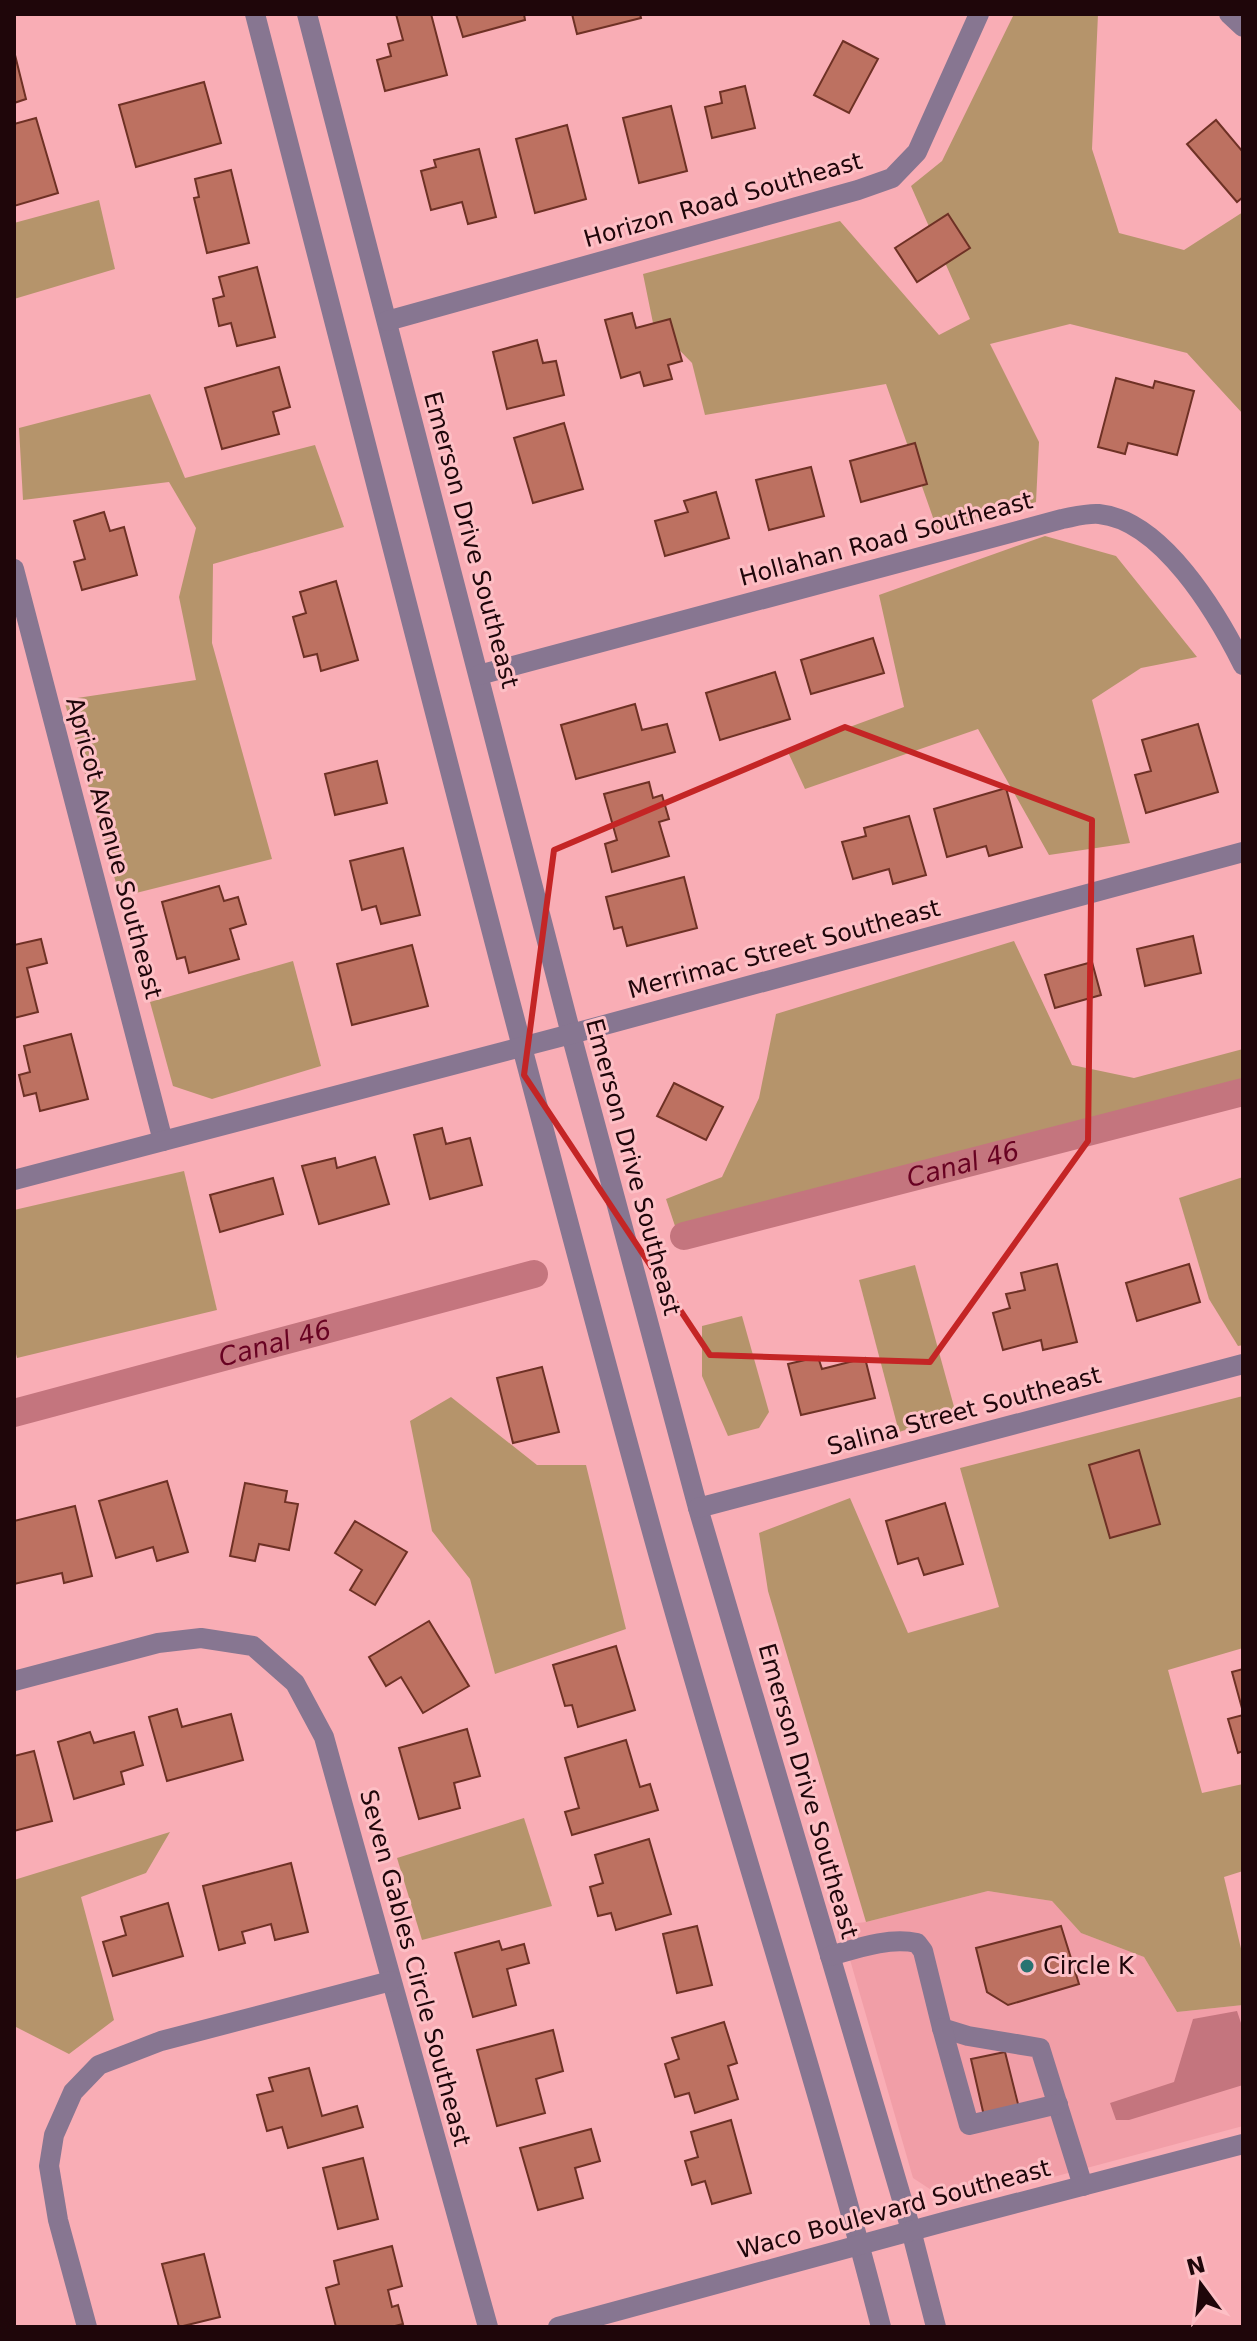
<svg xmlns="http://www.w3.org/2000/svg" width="1257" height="2341" viewBox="0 0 1257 2341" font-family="'DejaVu Sans',sans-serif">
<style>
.built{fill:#f19ea7}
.green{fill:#b5946b}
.water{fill:#c4757e}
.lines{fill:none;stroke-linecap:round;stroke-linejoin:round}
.canal{stroke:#c4757e;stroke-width:28}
.building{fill:#bd7161;stroke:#6e3125;stroke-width:2}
.minor{stroke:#877691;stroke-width:20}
.marked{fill:none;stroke:#c42525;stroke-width:6;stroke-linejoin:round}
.poi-dot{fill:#297371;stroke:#fdbfc5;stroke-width:3}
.labels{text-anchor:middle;stroke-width:6;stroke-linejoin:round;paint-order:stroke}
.street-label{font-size:24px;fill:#1f060a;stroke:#fdbfc5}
.poi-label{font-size:24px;fill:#1f060a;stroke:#fdbfc5;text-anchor:start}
.water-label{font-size:26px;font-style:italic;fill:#680222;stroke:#fdbfc5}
</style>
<rect width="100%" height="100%" fill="#f9adb5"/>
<!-- built -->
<path class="built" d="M988,1891L1052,1901L1081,1933L1144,1957L1177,2012L1243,2005V2126L1016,2187L945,2199L913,2178L840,1925L866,1922Z"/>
<!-- green -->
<g class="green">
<path d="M1014,14H1098L1092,149L1119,233L1184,250L1243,212V414L1187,353L1070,324L990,344L1039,442L1036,502L937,529L886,384L705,415L692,363L653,323L643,274L840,221L939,335L970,319L911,186L942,161Z"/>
<path d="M99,200L115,269L14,299V223Z"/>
<path d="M150,394L185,478L315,445L344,527L213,564L212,643L272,859L120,897L64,700L196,680L179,597L196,528L169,482L23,500L19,428Z"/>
<path d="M1045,536L1116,556L1197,657L1141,668L1092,700L1130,843L1049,855L978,729L805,789L787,750L904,707L879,595Z"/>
<path d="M1014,941L1072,1065L1134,1078L1243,1049V1081L675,1226L666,1199L722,1177L759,1098L776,1014Z"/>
<path d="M293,961L321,1066L212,1099L173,1086L150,1002Z"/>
<path d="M184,1171L217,1310L17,1358L14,1346V1210Z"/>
<path d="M1243,1177V1345L1238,1346L1209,1299L1179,1198Z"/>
<path d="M915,1265L956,1414L899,1432L859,1280Z"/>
<path d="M742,1316L769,1412L759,1428L728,1436L702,1376V1326Z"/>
<path d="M1243,1396V1648L1168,1670L1202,1793L1243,1784V1871L1224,1877L1243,1957V2005L1177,2012L1144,1957L1081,1933L1052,1901L988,1891L866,1922L768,1591L759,1533L850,1498L908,1633L999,1607L960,1468Z"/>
<path d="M451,1397L537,1465H586L626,1629L495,1674L470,1579L432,1531L410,1421Z"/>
<path d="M524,1818L552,1906L422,1940L397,1858Z"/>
<path d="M170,1832L146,1873L81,1897L114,2020L69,2054L14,2026V1880Z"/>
</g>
<!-- water -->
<path class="water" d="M1237,2011L1243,2029V2085L1129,2120H1116L1110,2103L1174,2082L1193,2019Z"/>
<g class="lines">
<!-- canal -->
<g class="canal">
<path id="s1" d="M684,1236L1243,1092"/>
<path id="s2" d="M14,1413L534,1274"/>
</g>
</g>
<!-- building -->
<g class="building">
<path d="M396,14H431L447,75L385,91L377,60L391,56L388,44L403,40Z"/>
<path d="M456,14H524L525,20L463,37Z"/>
<path d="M572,14H640L641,18L577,34Z"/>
<path d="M843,41L878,59L849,113L814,95Z"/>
<path d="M14,51L26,99L14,103Z"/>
<path d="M204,82L221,143L136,167L119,105Z"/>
<path d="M745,86L755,128L712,138L705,107L722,103L720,92Z"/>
<path d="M671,106L687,171L639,183L623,118Z"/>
<path d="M36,118L58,193L14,206V124Z"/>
<path d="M1216,120L1243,152V197L1237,202L1187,144Z"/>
<path d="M567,125L586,199L535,213L516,139Z"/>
<path d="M479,149L496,217L468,224L462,202L431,210L421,171L436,167L434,160Z"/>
<path d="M231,170L249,243L207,253L194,198L199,197L195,179Z"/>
<path d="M948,214L970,248L917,282L895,248Z"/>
<path d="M257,267L275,337L237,346L231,323L219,326L213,299L224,296L219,277Z"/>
<path d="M632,313L636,328L670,319L682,361L668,365L672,379L644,386L640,372L621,378L605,320Z"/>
<path d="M537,340L543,363L556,361L564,395L507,409L493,352Z"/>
<path d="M279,367L290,407L273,412L279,434L222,449L205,388Z"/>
<path d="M1116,378L1153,388L1155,381L1194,391L1177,455L1128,443L1125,454L1098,447Z"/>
<path d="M564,423L583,489L533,503L514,438Z"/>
<path d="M915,443L927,484L861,502L850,461Z"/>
<path d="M811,467L824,516L769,530L756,480Z"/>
<path d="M716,492L729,538L665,556L655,521L688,512L684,501Z"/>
<path d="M104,512L110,531L124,527L137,575L82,590L74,562L85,559L74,521Z"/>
<path d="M336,581L358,660L321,671L317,654L304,657L293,617L306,613L300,592Z"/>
<path d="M873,638L884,673L811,694L801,660Z"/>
<path d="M775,672L790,719L720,740L706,693Z"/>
<path d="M635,704L642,730L667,724L675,752L576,779L561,725Z"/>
<path d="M1198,724L1218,792L1146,813L1135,775L1151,771L1142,740Z"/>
<path d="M377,761L387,803L335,815L325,774Z"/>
<path d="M649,782L653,798L662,795L669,819L659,822L669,856L612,872L605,844L617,840L604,794Z"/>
<path d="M1006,788L1022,847L989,856L986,846L947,857L934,809Z"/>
<path d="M909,816L926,875L893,884L889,869L853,879L842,842L866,836L864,828Z"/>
<path d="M403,848L420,915L381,924L376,906L362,910L350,861Z"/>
<path d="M684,877L697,928L627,946L622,927L614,929L606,897Z"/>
<path d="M219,886L224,901L238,897L246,924L230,929L239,959L189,973L185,957L177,959L162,902Z"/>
<path d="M1193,936L1201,973L1145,986L1137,949Z"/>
<path d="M41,939L47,963L27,968L38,1012L14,1018V945Z"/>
<path d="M412,945L428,1006L352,1025L337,964Z"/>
<path d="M1092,962L1101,995L1055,1008L1045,975Z"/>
<path d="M71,1034L88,1099L40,1111L36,1093L24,1096L19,1075L30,1072L24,1046Z"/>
<path d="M674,1083L723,1107L706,1140L657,1116Z"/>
<path d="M442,1128L446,1144L470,1138L482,1185L430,1199L414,1135Z"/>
<path d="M375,1157L389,1204L319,1224L302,1166L335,1158L337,1168Z"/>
<path d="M273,1178L283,1214L220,1232L210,1195Z"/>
<path d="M1057,1264L1077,1342L1043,1350L1041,1340L1003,1350L993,1313L1010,1308L1006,1294L1025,1290L1021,1273Z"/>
<path d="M1189,1264L1200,1302L1137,1321L1126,1283Z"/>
<path d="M818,1357L822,1369L865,1358L875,1398L801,1415L788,1364Z"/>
<path d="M542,1367L559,1432L513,1443L497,1378Z"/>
<path d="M1139,1450L1160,1524L1110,1538L1089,1465Z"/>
<path d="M167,1481L188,1552L157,1561L153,1547L116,1558L99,1501Z"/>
<path d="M245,1483L287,1491L285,1502L298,1504L289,1550L259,1544L255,1561L230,1556Z"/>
<path d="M945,1503L963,1564L924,1575L918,1558L898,1564L886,1521Z"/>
<path d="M75,1506L92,1576L64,1583L62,1573L14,1584V1521Z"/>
<path d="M355,1521L407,1552L375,1605L350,1590L362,1570L335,1553Z"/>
<path d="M429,1621L469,1686L423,1713L401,1677L386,1686L369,1657Z"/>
<path d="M616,1646L635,1710L578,1727L572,1705L565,1706L553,1665Z"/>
<path d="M1243,1669V1712L1232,1672Z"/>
<path d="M177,1709L182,1727L231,1714L243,1760L167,1781L149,1717Z"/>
<path d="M1243,1715V1751L1238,1753L1228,1719Z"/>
<path d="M467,1729L480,1776L454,1783L460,1808L419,1819L399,1748Z"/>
<path d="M90,1732L94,1743L134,1732L143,1765L121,1772L124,1784L74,1799L58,1742Z"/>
<path d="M626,1740L640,1787L650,1784L658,1810L572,1835L565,1812L579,1808L565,1758Z"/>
<path d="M34,1751L52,1821L14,1831V1756Z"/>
<path d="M649,1839L671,1914L616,1930L611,1913L598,1916L590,1887L603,1883L595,1855Z"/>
<path d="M291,1863L308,1932L275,1940L271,1924L242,1932L245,1943L219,1950L203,1886Z"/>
<path d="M168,1903L183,1956L113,1976L103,1942L126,1935L121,1917Z"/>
<path d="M697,1926L712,1985L677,1993L663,1934Z"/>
<path d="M1061,1926L1079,1984L1008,2005L987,1992L976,1948Z"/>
<path d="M499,1941L502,1950L524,1944L529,1963L507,1969L516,2005L473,2017L455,1953Z"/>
<path d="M724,2022L737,2063L728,2066L738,2099L695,2113L689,2093L675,2097L665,2064L679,2059L672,2038Z"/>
<path d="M553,2030L563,2071L536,2079L545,2113L497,2126L477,2050Z"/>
<path d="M1005,2052L1019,2108L984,2116L971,2059Z"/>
<path d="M309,2068L322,2116L357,2106L363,2127L288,2148L282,2127L267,2131L257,2095L273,2091L269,2078Z"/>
<path d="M731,2120L751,2193L712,2204L705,2181L692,2185L685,2161L698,2157L691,2132Z"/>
<path d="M591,2129L600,2161L575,2168L583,2198L538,2210L520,2148Z"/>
<path d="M363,2158L378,2219L338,2229L323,2168Z"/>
<path d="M392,2246L402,2286L388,2290L392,2307L398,2305L403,2324L391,2327H336L326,2288L339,2284L334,2261Z"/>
<path d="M204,2254L220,2317L179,2327L162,2264Z"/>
</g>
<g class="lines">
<!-- minor -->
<g class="minor">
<path d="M255,14C385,515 511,1018 648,1517C722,1788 811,2055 881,2327"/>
<path d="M307,14L571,1034L698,1508L911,2230L936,2327"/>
<path d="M1229,14L1243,27"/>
<path d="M387,321L858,190L892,178L917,152L979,14"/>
<path d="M14,569L163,1141"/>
<path d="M479,675L1062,519C1073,517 1087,513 1099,514C1162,520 1217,613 1243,665"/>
<path d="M14,1180L571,1034L1243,852"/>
<path d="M698,1508L1243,1364"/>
<path d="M14,1681L158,1643L201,1638L253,1646L295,1683L324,1737L488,2327"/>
<path d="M830,1956C858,1948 889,1937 917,1943L923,1951L942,2028L968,2036L1040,2048L1083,2186"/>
<path d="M942,2028L969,2125L1058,2104"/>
<path d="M87,2327L58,2220L49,2166L54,2135L73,2092L99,2065L161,2041L391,1981"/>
<path d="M558,2327L944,2222L1243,2144"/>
</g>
</g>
<!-- marked area -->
<path class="marked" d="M845,727L1092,820L1088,1141L930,1362L710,1355L524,1075L554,850Z"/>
<!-- markers -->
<circle class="poi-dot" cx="1027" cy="1966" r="8"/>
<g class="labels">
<!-- street labels -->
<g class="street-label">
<text transform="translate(723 200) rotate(-16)" y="8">Horizon Road Southeast</text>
<text transform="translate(886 539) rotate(-15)" y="8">Hollahan Road Southeast</text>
<text transform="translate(471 540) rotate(75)" y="8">Emerson Drive Southeast</text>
<text transform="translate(114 848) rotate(75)" y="8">Apricot Avenue Southeast</text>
<text transform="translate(784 949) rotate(-15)" y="8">Merrimac Street Southeast</text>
<text transform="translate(633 1167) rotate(75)" y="8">Emerson Drive Southeast</text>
<text transform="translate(964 1411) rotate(-15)" y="8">Salina Street Southeast</text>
<text transform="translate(808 1791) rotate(74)" y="8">Emerson Drive Southeast</text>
<text transform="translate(415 1968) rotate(75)" y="8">Seven Gables Circle Southeast</text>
<text transform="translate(894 2209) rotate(-15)" y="8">Waco Boulevard Southeast</text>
</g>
<!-- poi labels -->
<g class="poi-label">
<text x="1043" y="1974">Circle K</text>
</g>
<!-- water labels -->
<g class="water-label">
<text dy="9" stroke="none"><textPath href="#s1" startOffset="288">Canal 46</textPath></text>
<text dy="9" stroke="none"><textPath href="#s2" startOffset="270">Canal 46</textPath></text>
</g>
</g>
<!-- border -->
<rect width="1257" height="2341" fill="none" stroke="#1f060a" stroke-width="32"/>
<!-- north arrow -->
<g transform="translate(1201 2285) rotate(345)" stroke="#fdbfc5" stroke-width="6" paint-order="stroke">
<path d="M0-6L14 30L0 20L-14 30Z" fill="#1f060a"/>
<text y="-12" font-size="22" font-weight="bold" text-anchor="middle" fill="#1f060a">N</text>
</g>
</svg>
